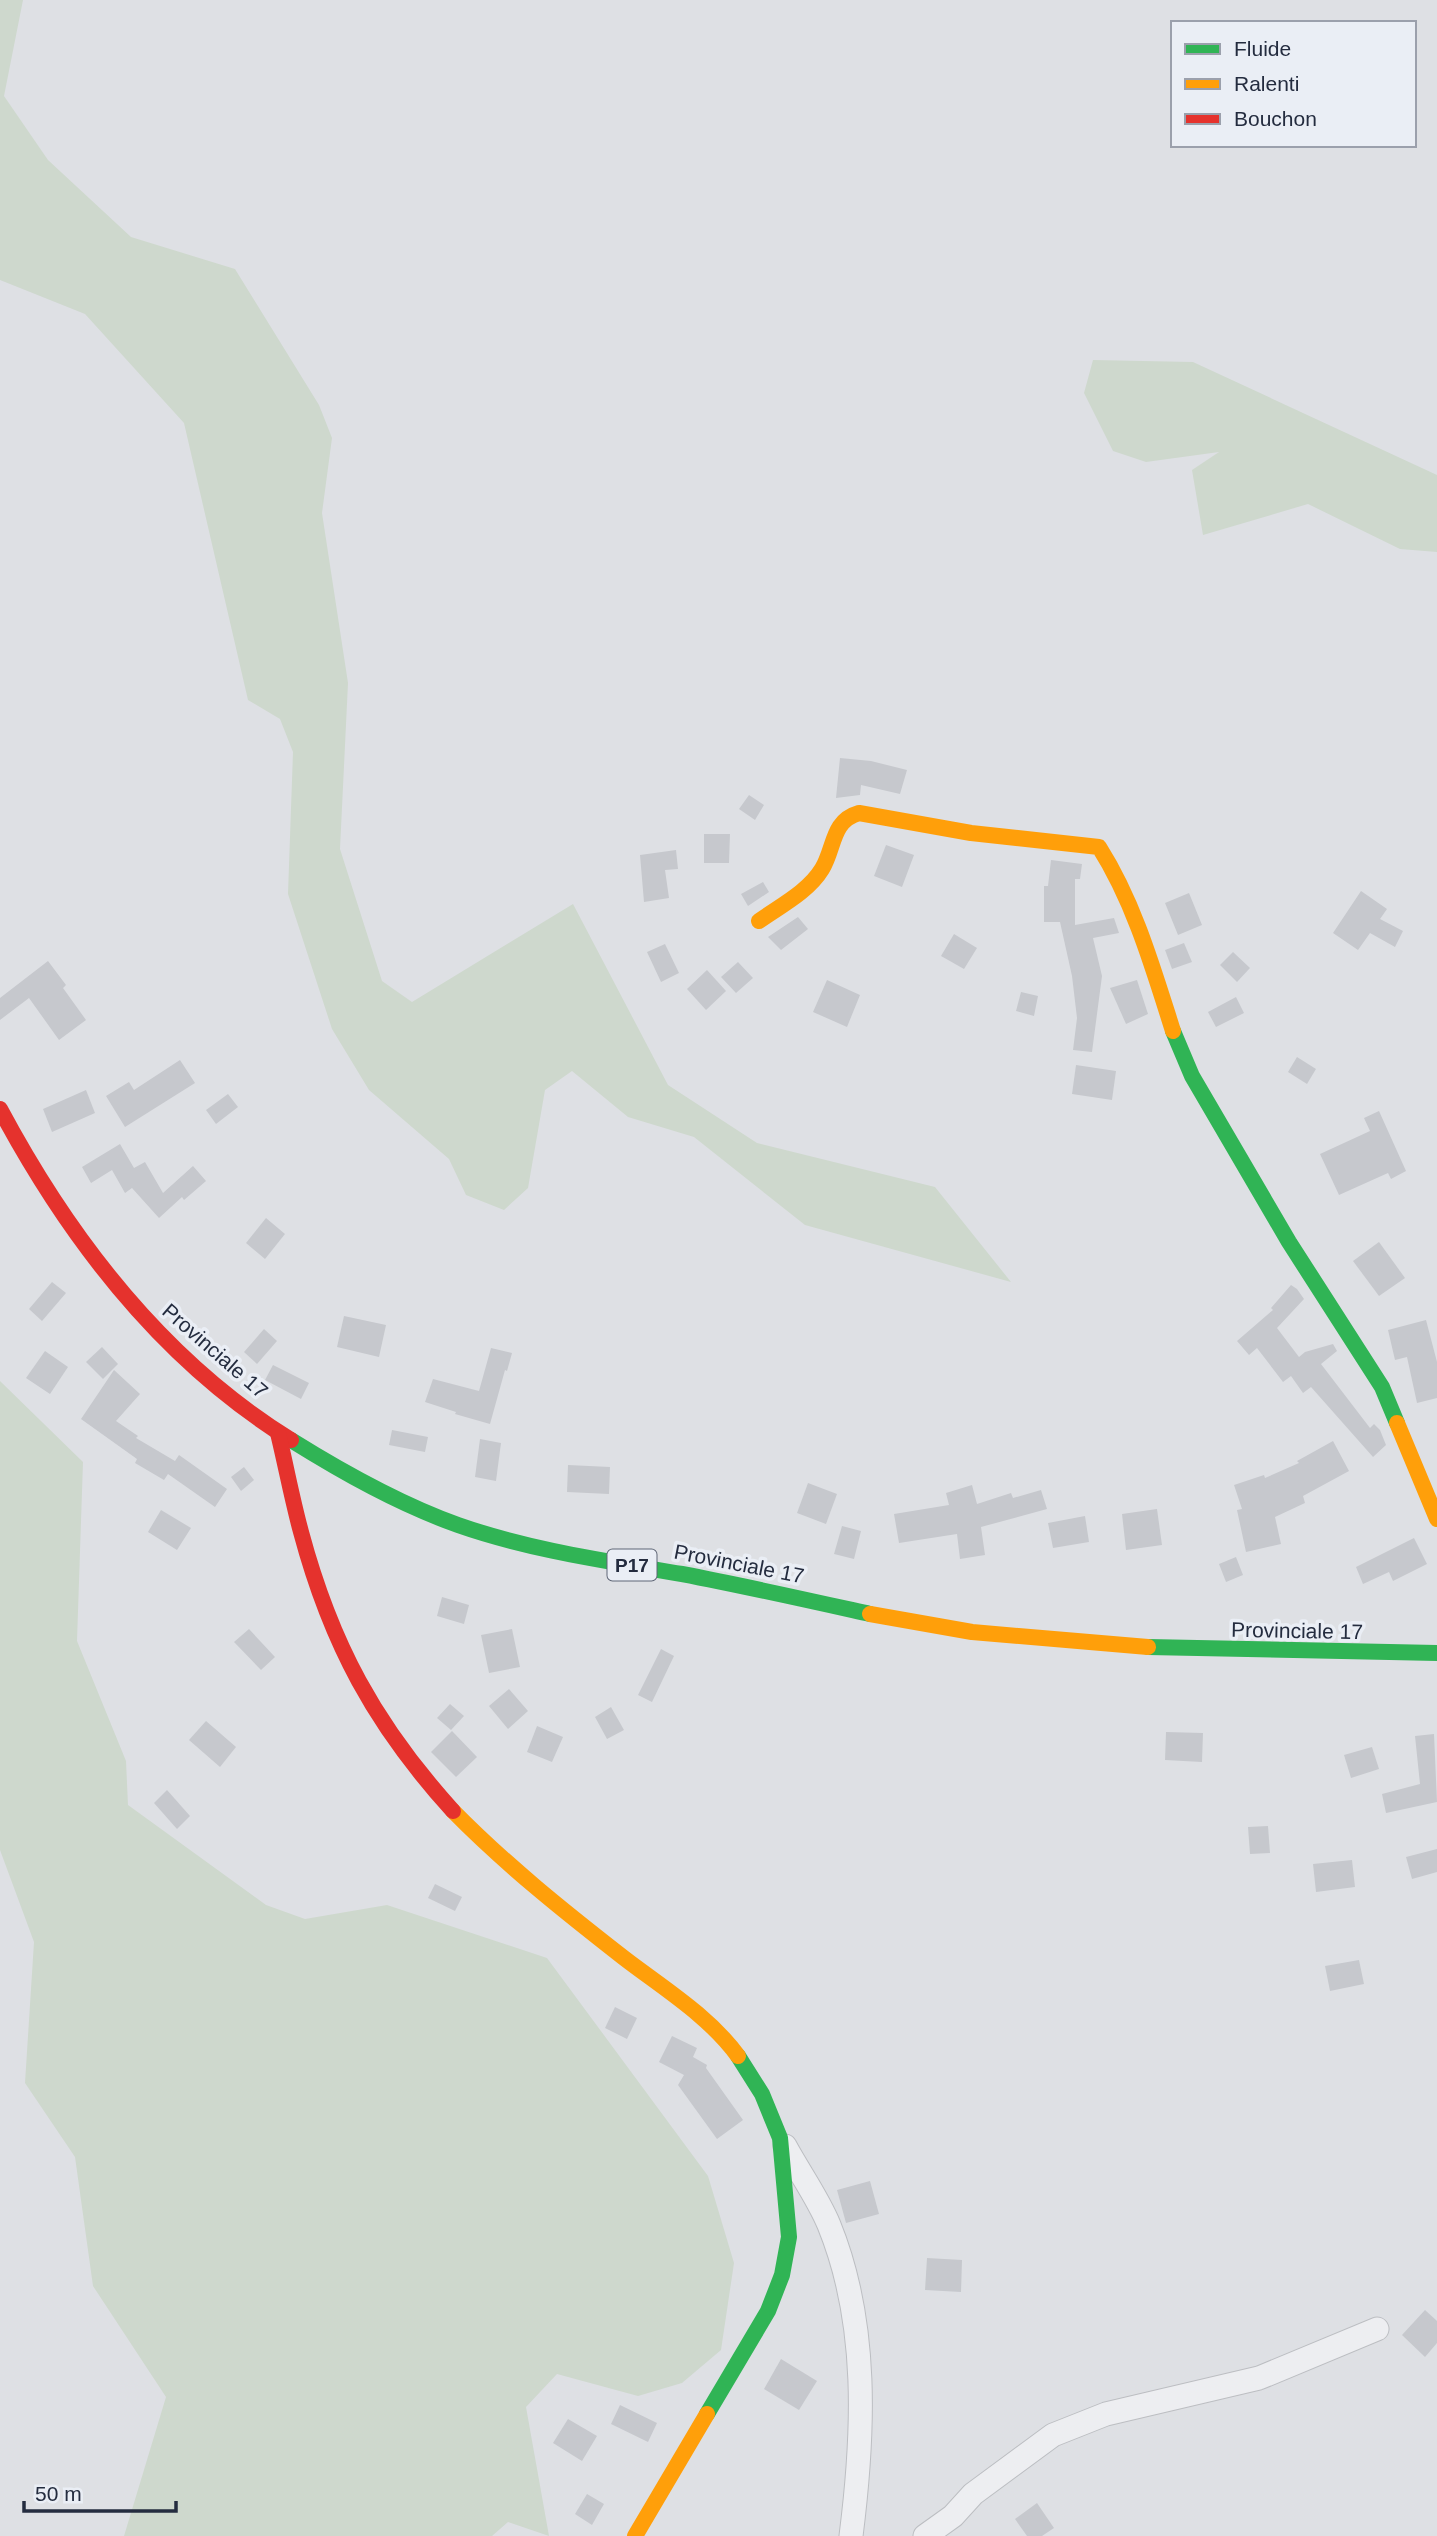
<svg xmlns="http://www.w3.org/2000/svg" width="1437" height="2536" viewBox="0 0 1437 2536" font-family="Arial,sans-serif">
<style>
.green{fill:#ced8cd}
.building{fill:#c6c8cd}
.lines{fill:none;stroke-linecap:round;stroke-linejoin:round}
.street-casing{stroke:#bcbec2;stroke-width:25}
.street{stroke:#edeef1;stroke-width:23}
.fast{stroke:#30b455;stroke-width:16}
.slow{stroke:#ff9f0a;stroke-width:16}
.jam{stroke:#e5322d;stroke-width:16}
.labels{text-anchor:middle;stroke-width:7;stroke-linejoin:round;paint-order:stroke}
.shield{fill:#eaeef5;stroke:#5f6676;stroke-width:2}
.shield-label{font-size:19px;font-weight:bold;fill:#242c3f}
.street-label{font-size:21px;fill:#242c3f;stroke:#eaeef5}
</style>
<rect width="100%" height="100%" fill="#dee0e4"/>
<!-- green -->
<g class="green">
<path d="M0,0H23L4,96L48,160L131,237L235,269L319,405L332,438L322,513L348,683L340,849L382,981L412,1002L573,904L668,1085L757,1143L935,1187L1011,1282L805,1225L694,1137L628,1117L572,1071L545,1090L528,1188L504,1210L466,1195L449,1159L369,1090L332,1029L288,894L293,752L280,719L248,700L184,423L85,314L0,280Z"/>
<path d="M1093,360L1193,362L1437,475V552L1400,549L1308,504L1203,535L1192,470L1219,452L1146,462L1113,451L1084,393Z"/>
<path d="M0,1381L83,1462L77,1641L126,1761L128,1805L266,1905L305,1919L387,1905L547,1958L708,2176L734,2263L721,2350L682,2383L638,2396L557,2374L526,2407L549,2536L508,2522L492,2536H124L166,2397L93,2286L75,2157L25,2083L34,1942L0,1850Z"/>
</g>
<!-- building -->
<g class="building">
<path d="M840,758L871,761L907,770L900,794L861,785L860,795L836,798Z"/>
<path d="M749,795L764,805L755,820L739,809Z"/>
<path d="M704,834H730L729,863H704Z"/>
<path d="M886,845L914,855L902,887L874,876Z"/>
<path d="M676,850L678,869L665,870L669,898L644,902L640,855Z"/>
<path d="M1051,860L1082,864L1080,879H1075V925L1114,918L1119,933L1093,938L1102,976L1092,1052L1073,1050L1077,1018L1072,976L1060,922H1044V886H1048Z"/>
<path d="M763,882L769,892L748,906L741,894Z"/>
<path d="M1361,891L1387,909L1380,919L1403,931L1395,947L1370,933L1358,950L1333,933Z"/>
<path d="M1189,893L1202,925L1178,935L1165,903Z"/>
<path d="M798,917L808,929L781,950L768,937Z"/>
<path d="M954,934L977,948L964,969L941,956Z"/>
<path d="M1184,943L1192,962L1172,969L1165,950Z"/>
<path d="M665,944L679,973L661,982L647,952Z"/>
<path d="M1233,952L1250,968L1237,982L1220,965Z"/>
<path d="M48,961L66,985L63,988L86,1020L59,1040L29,998L0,1020V998Z"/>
<path d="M738,962L753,978L736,993L721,977Z"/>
<path d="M707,970L726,991L706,1010L687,989Z"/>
<path d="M827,980L860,995L847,1027L813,1012Z"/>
<path d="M1137,980L1148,1014L1126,1024L1110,988Z"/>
<path d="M1021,992L1038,996L1034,1016L1016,1011Z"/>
<path d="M1236,997L1244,1013L1216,1027L1208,1012Z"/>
<path d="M1297,1057L1316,1069L1307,1084L1288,1072Z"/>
<path d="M180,1060L195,1083L125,1127L106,1096L129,1082L134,1090Z"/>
<path d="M1076,1065L1116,1071L1112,1100L1072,1094Z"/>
<path d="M86,1090L95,1113L52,1132L43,1109Z"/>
<path d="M228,1094L238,1107L216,1124L206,1110Z"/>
<path d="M1379,1111L1406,1171L1391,1179L1388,1173L1339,1195L1320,1154L1370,1131L1364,1118Z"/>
<path d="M120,1144L134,1168L145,1162L163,1193L193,1166L206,1181L184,1200L182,1197L159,1218L132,1188L125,1193L112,1170L91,1183L82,1167Z"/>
<path d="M266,1218L285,1234L265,1259L246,1243Z"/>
<path d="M1379,1242L1405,1278L1379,1296L1353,1261Z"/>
<path d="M52,1282L66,1293L42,1321L29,1309Z"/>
<path d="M1291,1285L1297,1289L1304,1299L1277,1328L1299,1357L1305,1352L1333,1344L1337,1351L1321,1364L1370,1428L1374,1424L1380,1430L1386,1445L1373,1457L1311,1387L1303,1393L1291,1376L1283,1382L1257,1348L1249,1355L1237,1341L1273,1310L1271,1308Z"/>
<path d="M344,1316L386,1325L379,1357L337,1347Z"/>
<path d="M1426,1320L1437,1362V1398L1417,1403L1407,1357L1395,1360L1388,1330Z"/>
<path d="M264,1329L277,1341L257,1364L244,1352Z"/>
<path d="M102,1347L118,1364L103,1379L86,1362Z"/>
<path d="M491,1348L512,1353L507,1371L505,1370L490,1424L455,1414L456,1412L425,1402L433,1379L479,1391Z"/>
<path d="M45,1351L68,1367L50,1394L26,1378Z"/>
<path d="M273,1365L309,1383L301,1399L265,1380Z"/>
<path d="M114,1370L140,1394L116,1421L138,1436L136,1438L175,1461L179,1455L227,1489L215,1507L168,1474L164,1480L135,1463L137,1459L81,1419Z"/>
<path d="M392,1430L428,1437L425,1452L389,1445Z"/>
<path d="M480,1439L501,1443L496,1481L475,1477Z"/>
<path d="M1333,1441L1349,1471L1303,1496L1305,1503L1275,1517L1281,1544L1246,1552L1237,1510L1242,1509L1234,1485L1264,1475L1265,1478L1299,1463L1297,1461Z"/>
<path d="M568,1465L610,1467L609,1494L567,1492Z"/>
<path d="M244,1467L254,1480L241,1491L231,1477Z"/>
<path d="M808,1483L837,1494L826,1524L797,1513Z"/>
<path d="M972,1485L977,1504L1011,1493L1013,1498L1041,1490L1047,1509L981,1527L985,1555L960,1559L957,1534L899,1543L894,1514L949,1505L946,1493Z"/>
<path d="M1157,1509L1162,1545L1126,1550L1122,1514Z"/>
<path d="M161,1510L191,1528L177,1550L148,1532Z"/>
<path d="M1085,1516L1089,1542L1053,1548L1048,1523Z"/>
<path d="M842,1526L861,1531L854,1559L834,1554Z"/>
<path d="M1414,1538L1427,1564L1393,1581L1389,1572L1363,1584L1356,1567Z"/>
<path d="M1236,1557L1243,1575L1226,1582L1219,1564Z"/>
<path d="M442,1597L469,1605L464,1624L437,1616Z"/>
<path d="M249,1629L275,1657L261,1670L234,1642Z"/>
<path d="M512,1629L520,1667L489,1673L481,1635Z"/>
<path d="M661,1649L674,1656L652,1702L638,1695Z"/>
<path d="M509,1689L528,1711L508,1729L489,1706Z"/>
<path d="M450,1704L464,1716L451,1730L437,1718Z"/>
<path d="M611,1707L624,1730L607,1739L595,1717Z"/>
<path d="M206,1721L236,1747L220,1767L189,1740Z"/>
<path d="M537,1726L563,1737L552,1762L527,1752Z"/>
<path d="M452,1731L477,1757L456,1777L431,1752Z"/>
<path d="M1166,1732L1203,1733L1202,1762L1165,1760Z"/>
<path d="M1434,1734L1437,1802L1386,1813L1382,1794L1420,1784L1415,1736Z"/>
<path d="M1372,1747L1379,1769L1351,1778L1344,1755Z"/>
<path d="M167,1790L190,1816L177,1829L154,1803Z"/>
<path d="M1268,1826L1270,1853L1250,1854L1248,1827Z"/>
<path d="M1437,1849V1872L1412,1879L1406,1857Z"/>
<path d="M1352,1860L1355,1887L1316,1892L1313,1864Z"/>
<path d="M435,1884L462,1897L455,1911L428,1898Z"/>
<path d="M1359,1960L1364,1984L1330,1991L1325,1966Z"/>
<path d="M615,2007L637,2018L627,2039L605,2028Z"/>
<path d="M672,2036L697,2048L693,2057L707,2065L706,2068L743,2120L717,2139L678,2085L684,2075L659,2062Z"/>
<path d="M870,2181L879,2214L846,2223L837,2190Z"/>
<path d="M927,2258L962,2260L961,2292L925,2290Z"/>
<path d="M1425,2310L1437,2321V2343L1425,2357L1402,2335Z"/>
<path d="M781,2359L817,2381L799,2410L764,2389Z"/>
<path d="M620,2405L657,2423L648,2442L611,2424Z"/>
<path d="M568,2419L597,2436L582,2461L553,2443Z"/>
<path d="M587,2494L604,2504L592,2525L575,2514Z"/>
<path d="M1037,2503L1054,2528L1042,2536H1027L1015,2519Z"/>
</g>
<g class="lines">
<!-- street casing -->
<g class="street-casing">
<g id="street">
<path d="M785,2146C799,2172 818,2198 829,2225C869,2323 864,2434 851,2536"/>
<path d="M925,2536L953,2516L973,2494L1053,2435L1106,2414L1259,2378L1377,2329"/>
</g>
</g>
<!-- street -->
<use href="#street" class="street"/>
<!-- fast -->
<g class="fast">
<path d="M1173,1031L1192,1076L1289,1242L1382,1387L1397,1423"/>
<path d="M291,1440C344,1473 399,1504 458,1525C529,1550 607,1561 682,1574C745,1586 807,1600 870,1614"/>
<path d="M1148,1647L1437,1653"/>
<path d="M707,2414L768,2311L782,2275L789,2237L780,2138L762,2094L738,2056"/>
</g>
<!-- slow -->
<g class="slow">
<path d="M759,921C780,906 808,892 822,869C835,848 831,821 859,813L971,833L1099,847C1134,902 1153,968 1173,1031"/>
<path d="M1397,1423L1437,1519"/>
<path d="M870,1614L972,1632L1148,1647"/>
<path d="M453,1811C506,1865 565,1912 624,1958C663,1988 709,2016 738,2056"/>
<path d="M635,2536L707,2414"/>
</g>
<!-- jam -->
<g class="jam">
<path d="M0,1109C70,1240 163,1361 291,1440"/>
<path d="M278,1433C286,1466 292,1499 301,1532C331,1644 375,1725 453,1811"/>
</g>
</g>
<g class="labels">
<!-- shield labels -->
<rect class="shield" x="607.5" y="1549.5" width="49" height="31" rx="5"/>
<g class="shield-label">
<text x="632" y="1572">P17</text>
</g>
<!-- street labels -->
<g class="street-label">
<text transform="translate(215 1351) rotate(41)" y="7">Provinciale 17</text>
<text transform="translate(739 1564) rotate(11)" y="7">Provinciale 17</text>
<text transform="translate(1297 1631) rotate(1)" y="7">Provinciale 17</text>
</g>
</g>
<!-- legend -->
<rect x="1171" y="21" width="245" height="126" fill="#eaeef5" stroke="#9ba0ac" stroke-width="2"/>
<rect x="1185" y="44" width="35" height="10" fill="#30b455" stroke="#9ba0ac" stroke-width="2"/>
<text x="1234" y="56" font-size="21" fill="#242c3f">Fluide</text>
<rect x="1185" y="79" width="35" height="10" fill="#ff9f0a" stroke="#9ba0ac" stroke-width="2"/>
<text x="1234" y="91" font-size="21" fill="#242c3f">Ralenti</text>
<rect x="1185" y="114" width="35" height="10" fill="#e5322d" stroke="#9ba0ac" stroke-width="2"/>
<text x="1234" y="126" font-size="21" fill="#242c3f">Bouchon</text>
<!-- scale -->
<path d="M24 2501v10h152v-10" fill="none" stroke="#242c3f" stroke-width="3.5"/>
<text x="35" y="2501" font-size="21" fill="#242c3f" stroke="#eaeef5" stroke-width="5" paint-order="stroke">50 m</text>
</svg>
